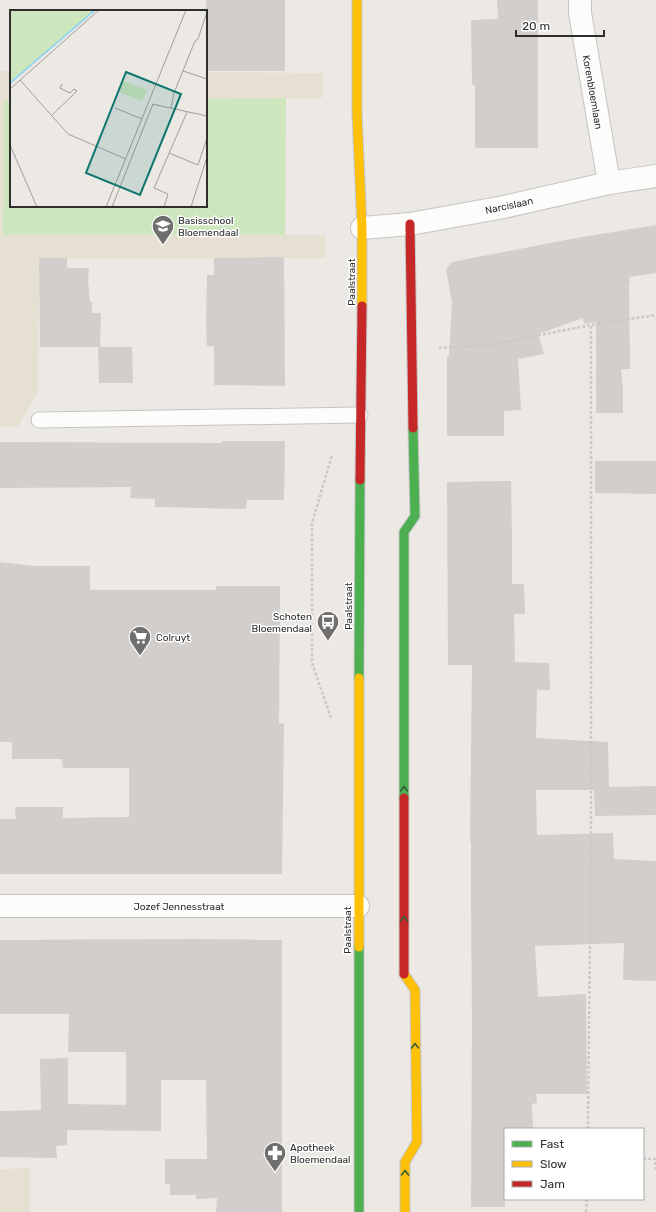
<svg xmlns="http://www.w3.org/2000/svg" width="656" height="1212" viewBox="0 0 656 1212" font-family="Rubik,sans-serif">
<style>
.education{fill:#e6e0d3}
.green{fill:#cee6be}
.building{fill:#d1cecb}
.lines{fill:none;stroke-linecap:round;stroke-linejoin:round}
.lane-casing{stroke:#c5c4c5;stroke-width:17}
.street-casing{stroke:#c5c4c5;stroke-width:24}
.fast-casing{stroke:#c5c4c5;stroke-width:11}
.slow-casing{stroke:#c5c4c5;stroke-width:11}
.jam-casing{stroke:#c5c4c5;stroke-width:11}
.path{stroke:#c9c9c8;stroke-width:2.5;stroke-dasharray:3 2;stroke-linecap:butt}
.lane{stroke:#fcfcfb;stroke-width:15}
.street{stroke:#fcfcfb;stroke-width:22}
.fast{stroke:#4caf50;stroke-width:9}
.slow{stroke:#ffc107;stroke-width:9}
.jam{stroke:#c62828;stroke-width:9}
.oneway{stroke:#385b3a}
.labels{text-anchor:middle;stroke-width:3;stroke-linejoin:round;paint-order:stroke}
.street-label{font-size:10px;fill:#2e2e2e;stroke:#fff}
.poi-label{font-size:10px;fill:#2e2e2e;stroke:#fff;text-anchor:start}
.inset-river{fill:none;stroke:#99d6ec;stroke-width:2}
.inset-road{fill:none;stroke:#a09e9b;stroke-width:1}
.view{fill:#0f766e;fill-opacity:0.15;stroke:#0f766e;stroke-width:2}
.inset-edge{fill:none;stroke:#2e2e2e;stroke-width:2}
</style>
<rect width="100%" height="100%" fill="#ece8e4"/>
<!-- education -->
<g class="education">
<path d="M0,71H11V206H206V72L322,73V98H286L285,235H325L326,258H39L38,392L18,426L0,427Z"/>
<path d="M30,1168V1212H0V1169Z"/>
</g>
<!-- green -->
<path class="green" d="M286,98L285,235H3L4,101H11V206H206V99Z"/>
<!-- building -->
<g class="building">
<rect x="206" y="0" width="79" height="71"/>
<path d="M497,0H538V148H475V85H472L471,20L498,19Z"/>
<path d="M656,225V273L629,277L630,283H629L630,369H621L623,390V413H596V322L584,324L583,318L538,334L544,354L518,359L521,410L504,411V436H447V356H449L452,302L446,269L452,262L571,239Z"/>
<path d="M284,257L285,386L214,385V346H207L206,326L207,275H214V258Z"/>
<path d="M39,258H67V268H89L88,280L90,302H92V313H101L100,347H40Z"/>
<path d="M98,347H132L133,383H99Z"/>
<path d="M222,441H285L284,500H247L246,509L155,507V499L130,498L131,487L0,488V442L222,443Z"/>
<path d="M595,461H656V494L595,493Z"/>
<path d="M511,481L512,535V584H524L525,614H514L515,662L549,663L550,690H537L536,738L608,742L609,787L656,786V815L595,816L594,790H536L537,835L613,833L614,859L656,861V981L623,980L624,943L535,946L538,997L586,994L587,1094H536L537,1103L532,1104L533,1129H505V1207H471L472,1023L471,900V842H470L472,665H448L447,482Z"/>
<path d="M0,562L34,566H90V590H216V586H280L279,724L284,723L282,874H0V819H16L15,807H63V818L129,817V768H63L62,759H12V742H0Z"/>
<path d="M196,939L282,940V1212H216L217,1198L196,1199V1195H170V1184H165V1159H207L206,1080H161V1131L67,1130V1145L56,1146L57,1158L0,1157V1111L41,1110L40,1059L68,1058V1104L126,1105V1052H68L69,1014H0V940Z"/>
</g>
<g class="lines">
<!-- lane casing -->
<g class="lane-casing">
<path id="lane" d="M39,420L360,415"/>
</g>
<!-- street casing -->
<g class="street-casing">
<g id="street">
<path d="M580,0V13L609,183"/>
<path d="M362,228L410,224L504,207L609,183L656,176"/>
<path d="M0,906H358"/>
</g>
</g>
<!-- fast casing -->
<g class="fast-casing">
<g id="fast">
<path d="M359,678L360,480"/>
<path d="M404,798V532L415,516L413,428"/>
<path d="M359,947V1212"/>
</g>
</g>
<!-- slow casing -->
<g class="slow-casing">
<g id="slow">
<path d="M357,0V114L362,228V306"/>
<path d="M359,678V947"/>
<path d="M404,974L415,990L417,1142L405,1162V1212"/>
</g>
</g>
<!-- jam casing -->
<g class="jam-casing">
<g id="jam">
<path d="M410,224L413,428"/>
<path d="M360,480L362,306"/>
<path d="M404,798V974"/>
</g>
</g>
<!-- path -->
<g class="path">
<path d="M439,348L489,345L591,325L656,315"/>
<path d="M331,718L312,663V523L332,455"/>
<path d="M588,1129L591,840V325"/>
<path d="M643,1159H655L656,1171"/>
<path d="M586,1212L587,1199"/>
</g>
<!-- lane -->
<use href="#lane" class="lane"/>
<!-- street -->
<use href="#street" class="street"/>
<!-- fast -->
<use href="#fast" class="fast"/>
<!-- slow -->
<use href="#slow" class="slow"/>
<!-- jam -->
<use href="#jam" class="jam"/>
</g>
<!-- one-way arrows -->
<defs><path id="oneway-chevron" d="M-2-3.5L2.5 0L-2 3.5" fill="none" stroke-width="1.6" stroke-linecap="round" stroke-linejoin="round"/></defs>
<g class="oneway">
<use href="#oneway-chevron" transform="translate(404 789) rotate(-90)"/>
<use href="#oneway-chevron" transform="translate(404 919) rotate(-90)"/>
<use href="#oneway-chevron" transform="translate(415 1046) rotate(-91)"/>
<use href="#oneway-chevron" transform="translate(405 1173) rotate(-90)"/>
</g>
<!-- icons -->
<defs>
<g id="school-pin" transform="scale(1.15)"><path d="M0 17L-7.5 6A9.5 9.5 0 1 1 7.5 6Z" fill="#706f6e" stroke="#fff"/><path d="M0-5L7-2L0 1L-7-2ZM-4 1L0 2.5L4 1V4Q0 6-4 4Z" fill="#fff"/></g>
<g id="bus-pin" transform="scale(1.15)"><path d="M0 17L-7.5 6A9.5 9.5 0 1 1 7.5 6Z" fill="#706f6e" stroke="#fff"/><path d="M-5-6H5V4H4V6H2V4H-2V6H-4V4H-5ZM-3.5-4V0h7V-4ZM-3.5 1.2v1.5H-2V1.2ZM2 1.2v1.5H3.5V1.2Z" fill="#fff"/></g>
<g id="supermarket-pin" transform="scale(1.15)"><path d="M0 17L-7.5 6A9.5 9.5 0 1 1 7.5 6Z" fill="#706f6e" stroke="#fff"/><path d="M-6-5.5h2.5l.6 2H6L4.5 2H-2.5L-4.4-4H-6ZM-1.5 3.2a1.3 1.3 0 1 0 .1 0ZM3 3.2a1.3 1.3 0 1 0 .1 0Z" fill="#fff"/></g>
<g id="pharmacy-pin" transform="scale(1.15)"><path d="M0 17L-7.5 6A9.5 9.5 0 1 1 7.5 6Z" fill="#706f6e" stroke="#fff"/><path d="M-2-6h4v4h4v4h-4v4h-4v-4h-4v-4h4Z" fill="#fff"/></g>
</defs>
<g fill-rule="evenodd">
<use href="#school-pin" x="163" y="226"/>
<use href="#bus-pin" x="328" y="622"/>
<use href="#supermarket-pin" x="140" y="637"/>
<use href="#pharmacy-pin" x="275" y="1153"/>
</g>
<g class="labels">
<!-- street labels -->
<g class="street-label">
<text transform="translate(593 92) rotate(80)" y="4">Korenbloemlaan</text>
<text transform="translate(509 205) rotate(-12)" y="4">Narcislaan</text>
<text transform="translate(351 282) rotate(-90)" y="4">Paalstraat</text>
<text transform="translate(348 606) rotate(-90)" y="4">Paalstraat</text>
<text x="179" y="910">Jozef Jennesstraat</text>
<text transform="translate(347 930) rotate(-90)" y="4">Paalstraat</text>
</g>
<!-- poi labels -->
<g class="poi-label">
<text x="178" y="224">Basisschool<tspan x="178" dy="12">Bloemendaal</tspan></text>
<text x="312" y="620" text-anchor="end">Schoten<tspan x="312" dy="12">Bloemendaal</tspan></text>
<text x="156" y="641">Colruyt</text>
<text x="290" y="1151">Apotheek<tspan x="290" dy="12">Bloemendaal</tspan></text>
</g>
</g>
<!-- overview -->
<g transform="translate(10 10)">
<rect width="197" height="197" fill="#ece8e4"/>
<path d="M0,0H84L0,74ZM113,71L137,80L132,91L109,82Z" fill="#cee6be"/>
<path class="inset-river" d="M0,73L85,0"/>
<path class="inset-road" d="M173,61L197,69M10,70L58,124L116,149M0,79L89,0M142,94L197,106M105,98L132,109M161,98L164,83L185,31L188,29L197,2M41,106L67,81L64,79L60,83L50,78L52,74M0,135L27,197M159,143L188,155L197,128M96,197L176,0M102,197L143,94M154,197L158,184L144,178L177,102M181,197L197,147"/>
<path class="view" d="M116,62L171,84L130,185L76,163Z"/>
<rect width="197" height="197" class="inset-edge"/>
</g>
<!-- legend -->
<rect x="504" y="1128" width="140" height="72" fill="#ffffff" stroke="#ababab"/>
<rect x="512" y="1141" width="20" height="6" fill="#4caf50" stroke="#ababab"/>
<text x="540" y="1148" font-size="12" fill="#2e2e2e">Fast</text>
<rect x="512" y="1161" width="20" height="6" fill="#ffc107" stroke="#ababab"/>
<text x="540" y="1168" font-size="12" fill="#2e2e2e">Slow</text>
<rect x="512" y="1181" width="20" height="6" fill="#c62828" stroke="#ababab"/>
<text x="540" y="1188" font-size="12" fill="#2e2e2e">Jam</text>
<!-- scale -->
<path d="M516 30v6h88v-6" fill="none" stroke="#2e2e2e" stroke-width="2"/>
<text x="522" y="30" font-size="12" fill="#2e2e2e" stroke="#ffffff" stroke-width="3" paint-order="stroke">20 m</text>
</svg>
